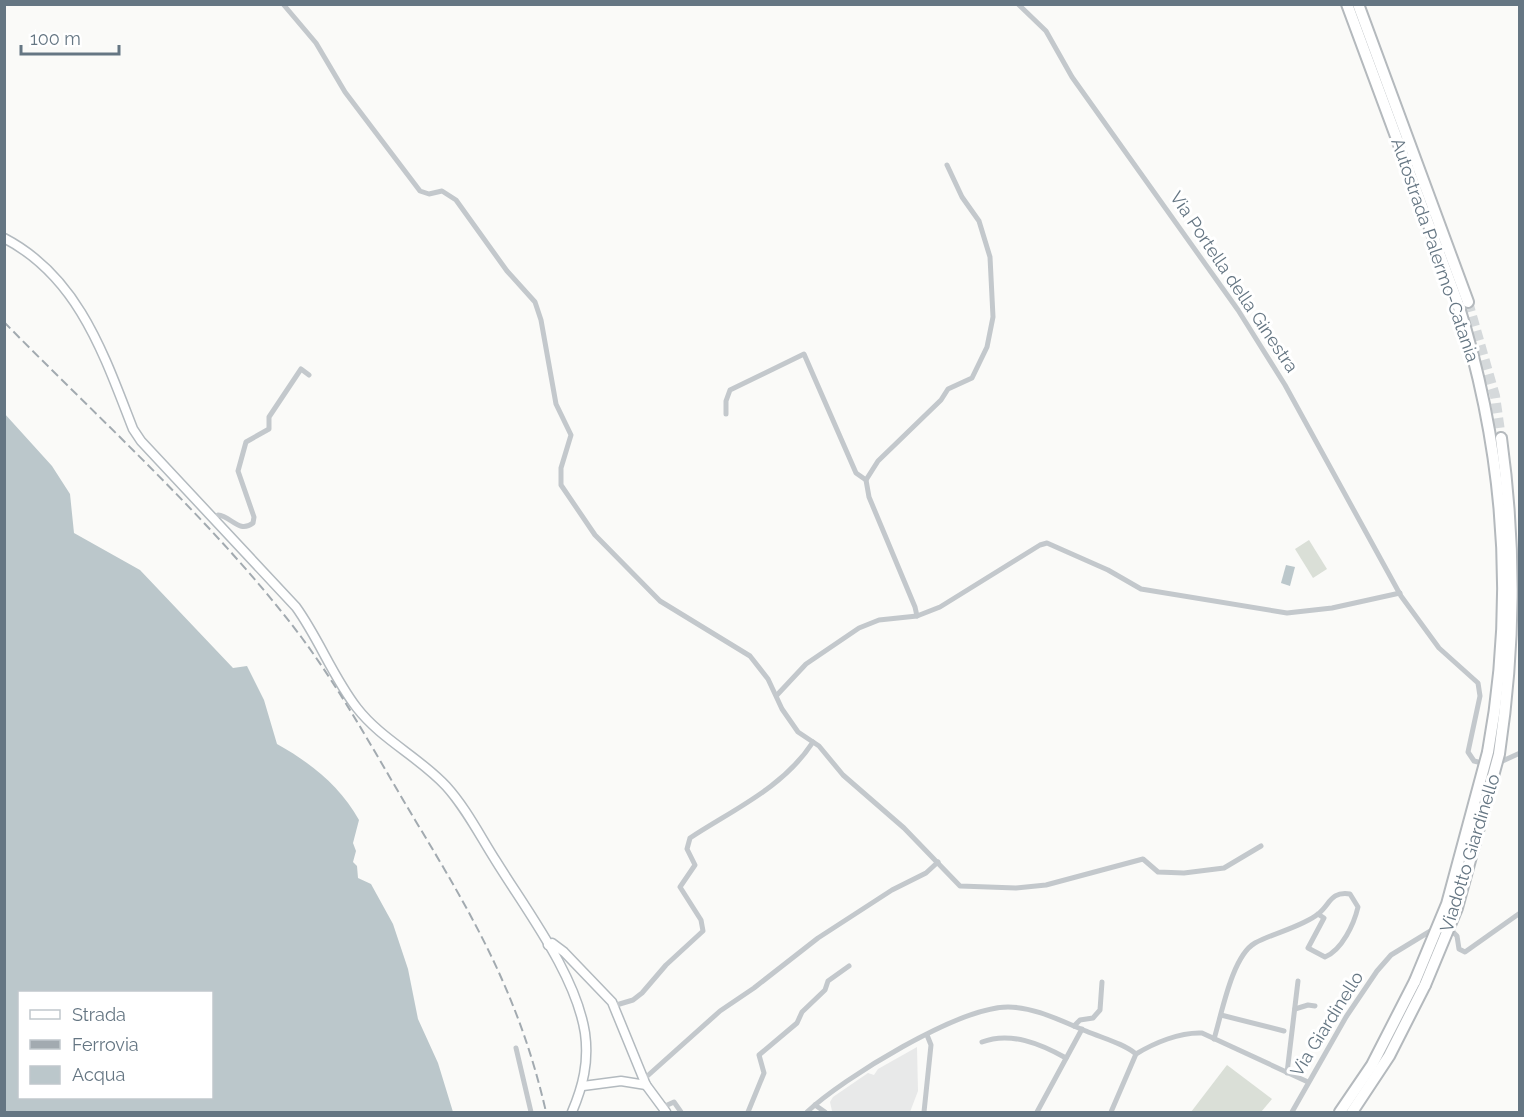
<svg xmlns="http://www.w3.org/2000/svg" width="1524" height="1117" viewBox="0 0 1524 1117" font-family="Raleway,sans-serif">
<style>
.built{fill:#e8e9e9}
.green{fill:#dadfd7}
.water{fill:#bbc7cb;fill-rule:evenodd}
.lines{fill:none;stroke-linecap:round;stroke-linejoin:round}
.highway-tunnel{stroke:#d5d9db;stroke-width:10;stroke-dasharray:10 5;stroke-linecap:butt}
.secondary-casing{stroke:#b3babf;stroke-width:11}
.highway-casing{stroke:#b4b9bd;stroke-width:14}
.street{stroke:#c3c8cc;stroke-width:5}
.secondary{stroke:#fff;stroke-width:8}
.highway{stroke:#fff;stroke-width:10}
.rail{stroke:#a2aab0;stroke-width:2;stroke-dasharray:9 4.5;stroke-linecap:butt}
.highway-bridge-casing{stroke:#b4b9bd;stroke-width:14;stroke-linecap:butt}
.highway-bridge{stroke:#fff;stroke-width:10}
.labels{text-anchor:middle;stroke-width:6;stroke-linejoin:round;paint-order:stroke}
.street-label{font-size:18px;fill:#657683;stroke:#fff}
</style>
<rect width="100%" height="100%" fill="#fafaf8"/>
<!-- built -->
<path class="built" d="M917,1047L918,1091L910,1112L832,1111L830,1102L833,1097L868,1073L874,1075L878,1069Z"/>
<!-- green -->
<g class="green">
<path d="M1309,540L1327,569L1313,578L1295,549Z"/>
<path d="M1227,1065L1272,1099L1261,1112H1191Z"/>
</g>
<!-- water -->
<g class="water">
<path d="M4,413L52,466L70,494L74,533L140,570L233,668L247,666L264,700L277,744C311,763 340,786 359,820L353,843L356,851L353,862L357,866L358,878L371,884L393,924L408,969L418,1019L438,1063L453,1112H5ZM20,992H212V1098H20Z"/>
<path d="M1286,565L1295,567L1290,586L1281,583Z"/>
</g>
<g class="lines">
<!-- highway-tunnel -->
<path class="highway-tunnel" d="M1468,302L1495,396L1501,438"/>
<!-- secondary casing -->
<g class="secondary-casing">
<g id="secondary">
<path d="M4,238C79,277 104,355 133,429L141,441L296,607C319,639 333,677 357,708C381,739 419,757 446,786C466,808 480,836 496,861C527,911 576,975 585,1033C589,1062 583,1086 572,1112"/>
<path d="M548,945L552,943L564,952L612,1002L646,1085L666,1112"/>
<path d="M583,1086L621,1081L646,1085"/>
</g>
</g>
<!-- highway casing -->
<g class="highway-casing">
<g id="highway">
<path d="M1347,4L1457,301C1504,448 1516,601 1488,752"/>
<path d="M1358,4L1468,302"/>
<path d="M1499,754C1515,646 1516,547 1501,438"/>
<path d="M1340,1112L1372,1065L1415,981"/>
<path d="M1352,1112L1389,1056L1425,985"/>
</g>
</g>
<!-- street -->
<g class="street">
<path d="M283,4L316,43L345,92L420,191L429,194L442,191L456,200L507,271L535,302L541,320L556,404L571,435L561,468V485L595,535L660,601L750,656L768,679L782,709L798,732L819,746L843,775L904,828L960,886L1016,888L1046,885L1143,859L1158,872L1184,873L1224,868L1261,846"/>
<path d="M1018,4L1046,31L1072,77L1238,310L1285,385L1401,596L1439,648L1478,683L1480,696L1468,752L1474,761L1486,764"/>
<path d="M726,414V401L730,390L804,354L856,473L866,480L869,497L915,607L917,616"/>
<path d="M866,480L878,461L941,400L948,389L972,378L987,347L993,317L990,257L979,221L962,197L947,165"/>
<path d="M214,519L218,515C231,516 239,534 253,523L254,517L238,471L246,442L269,429V417L301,369L309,375"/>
<path d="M777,695L806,664L859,628L879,620L917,616L940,607L1040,545L1047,543L1108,570L1141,589L1287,613L1332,608L1400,593"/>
<path d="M1496,764L1520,753"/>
<path d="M1449,928L1457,936L1459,949L1465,952L1520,913"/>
<path d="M613,1006L633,1000L642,993L666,965L703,931L701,920L680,887L695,865L687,849L690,838C734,809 783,788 813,742"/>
<path d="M1295,1009L1308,1005L1315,1006"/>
<path d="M1221,1015L1284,1031"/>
<path d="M1074,1026L1080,1020L1093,1018L1100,1010L1102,982"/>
<path d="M1214,1039C1222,1013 1232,956 1255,943C1273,933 1302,927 1318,914C1330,905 1330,891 1350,894L1358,907C1354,924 1342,950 1325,957L1308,948L1324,918L1318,914"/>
<path d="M982,1042C1010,1031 1041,1044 1066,1058"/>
<path d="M516,1048L531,1112"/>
<path d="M1287,1073L1298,981"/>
<path d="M644,1079L720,1011L754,988L818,938L892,890L926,873L938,862"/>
<path d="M815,1105L825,1112"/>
<path d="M663,1107L674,1102L681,1112"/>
<path d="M748,1112L764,1073L759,1055L797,1023L802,1012L825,990L828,981L849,966"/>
<path d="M807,1112C843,1078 959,1007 1008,1007C1035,1007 1061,1021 1086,1031C1102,1038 1123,1043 1136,1054"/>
<path d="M924,1112L931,1045L927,1035"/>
<path d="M1037,1112L1082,1029"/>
<path d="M1111,1112L1136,1054C1154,1043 1180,1032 1202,1033L1308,1082"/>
<path d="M1292,1112L1346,1017L1377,971L1391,955L1437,927"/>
</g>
<!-- secondary -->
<use href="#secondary" class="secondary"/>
<!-- highway -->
<use href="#highway" class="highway"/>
<!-- rail -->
<path class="rail" d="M4,322C103,423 218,526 302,638C344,695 379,760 415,820C475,919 520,998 546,1112"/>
<!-- highway-bridge casing -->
<g class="highway-bridge-casing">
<g id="highway-bridge">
<path d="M1415,981L1447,904L1488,752"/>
<path d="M1425,985L1457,908L1499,754"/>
</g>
</g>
<!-- highway-bridge -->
<use href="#highway-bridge" class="highway-bridge"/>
</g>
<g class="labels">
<!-- street labels -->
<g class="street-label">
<text transform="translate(1435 250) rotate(71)" y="6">Autostrada Palermo-Catania</text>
<text transform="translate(1234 282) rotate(56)" y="6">Via Portella della Ginestra</text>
<text transform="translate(1470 853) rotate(-73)" y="6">Viadotto Giardinello</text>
<text transform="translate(1327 1024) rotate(-58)" y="6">Via Giardinello</text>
</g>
</g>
<!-- border -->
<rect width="1524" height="1117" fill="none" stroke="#657683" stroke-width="12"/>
<!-- legend -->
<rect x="18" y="991" width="195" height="108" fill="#ffffff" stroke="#c1c8cd" stroke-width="1.5"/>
<rect x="30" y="1010" width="30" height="9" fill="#ffffff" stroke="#c1c8cd" stroke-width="1.5"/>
<text x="72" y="1021" font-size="18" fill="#657683">Strada</text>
<rect x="30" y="1040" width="30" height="9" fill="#a2aab0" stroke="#c1c8cd" stroke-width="1.5"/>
<text x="72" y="1051" font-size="18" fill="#657683">Ferrovia</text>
<rect x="30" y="1066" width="30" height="18" fill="#bbc7cb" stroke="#c1c8cd" stroke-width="1.5"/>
<text x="72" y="1081" font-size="18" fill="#657683">Acqua</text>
<!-- scale -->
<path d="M21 45v9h98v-9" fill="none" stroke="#657683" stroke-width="3"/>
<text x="30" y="45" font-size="18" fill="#657683" stroke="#ffffff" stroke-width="4.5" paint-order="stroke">100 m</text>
</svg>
